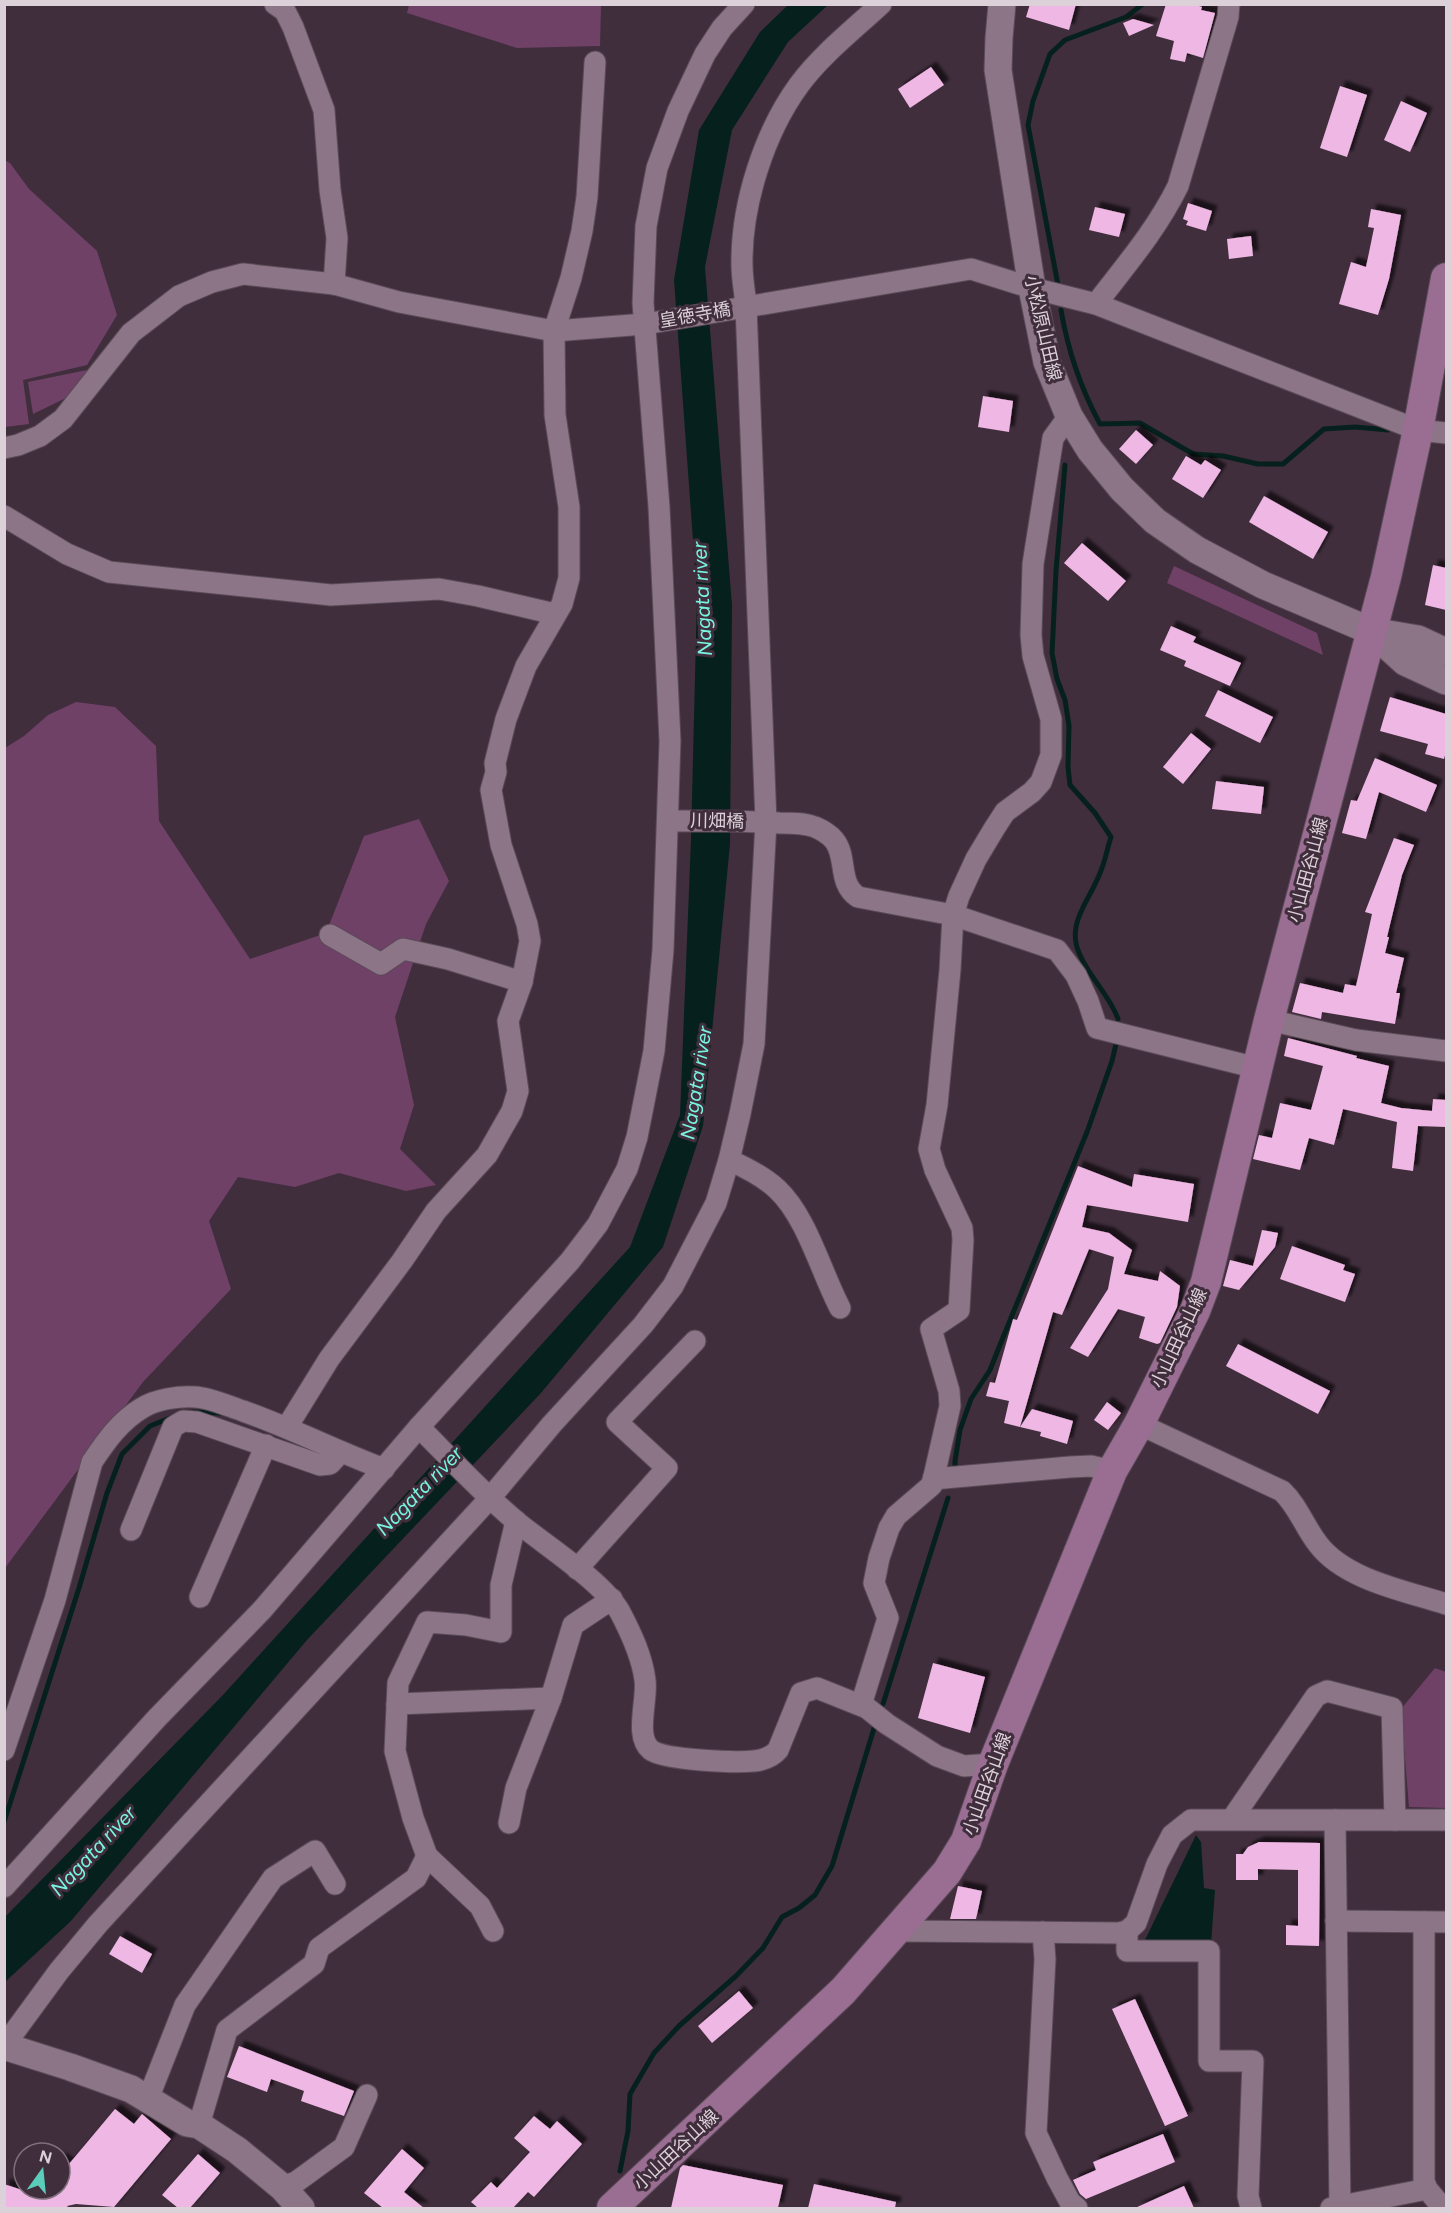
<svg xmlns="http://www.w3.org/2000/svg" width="1451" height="2213" viewBox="0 0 1451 2213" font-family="Figtree,'Noto Sans JP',sans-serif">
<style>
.green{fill:#6f4167}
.water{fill:#06211d}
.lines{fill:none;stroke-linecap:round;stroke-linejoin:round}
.stream{stroke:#06211d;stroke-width:5}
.building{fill:#efb7e4;filter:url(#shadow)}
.minor-casing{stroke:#5a4a57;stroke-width:23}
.tertiary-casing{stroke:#5a4a57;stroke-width:29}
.secondary-casing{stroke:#5a4a57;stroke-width:32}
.minor{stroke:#8b7586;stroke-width:21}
.tertiary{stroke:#8b7586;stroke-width:27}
.secondary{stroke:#9a6e92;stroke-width:30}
.labels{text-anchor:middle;stroke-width:6;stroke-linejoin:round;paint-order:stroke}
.street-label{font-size:18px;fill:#dcd0d9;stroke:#412e3d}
.water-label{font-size:20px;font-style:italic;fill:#78f5e0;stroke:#412e3d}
</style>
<defs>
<filter id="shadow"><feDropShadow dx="5.5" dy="-5.5" stdDeviation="1.5" flood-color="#0009"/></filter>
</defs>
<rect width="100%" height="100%" fill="#412e3d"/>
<!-- green -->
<g class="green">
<path d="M409,5H601L600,46L517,48L407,13Z"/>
<path d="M4,160L10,163L29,189L97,251L117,315L87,365L23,380L29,424L5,427Z"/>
<path d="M87,370L70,396L33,414L28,382Z"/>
<path d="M1174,566L1317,633L1323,655L1167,583Z"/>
<path d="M76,702L115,707L156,746L159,821L250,959L326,933L364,836L419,819L449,881L426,924L395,1017L414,1105L400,1149L436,1185L406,1191L339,1173L295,1187L238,1177L209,1221L231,1289L143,1382L5,1568V748L24,736L48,715Z"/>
<path d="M1435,1668L1446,1672V1808L1409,1807L1401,1709Z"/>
</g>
<!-- water -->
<g class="water">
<path d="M788,5H828L788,42L732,130L705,267L732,605L730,844L703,1126L663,1247L541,1393L307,1640L71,1921L5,1982V1917L222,1696L630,1247L680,1115L691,839L697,595L674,280L699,130L760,32Z"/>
<path d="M1196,1835L1201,1842L1204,1888L1215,1890L1211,1944H1143Z"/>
</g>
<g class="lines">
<!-- stream -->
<g class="stream">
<path d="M1058,285L1028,125L1033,101L1050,54L1065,40L1126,17L1143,4"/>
<path d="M1061,310C1068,351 1080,387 1100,424L1140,423L1193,454L1223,456L1258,464H1283L1324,429L1355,427L1388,430"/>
<path d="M1065,465L1056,571L1052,653L1057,679L1065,700L1069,726L1068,767L1070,785L1095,813L1111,837C1107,849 1105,862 1100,873C1089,902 1065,924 1080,955C1090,978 1110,996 1118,1019"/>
<path d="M193,1412L220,1413"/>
<path d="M955,1472V1461L960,1430L971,1399L990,1370L1002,1340L1087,1132L1112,1061L1116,1044"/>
<path d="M883,1704L948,1498"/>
<path d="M4,1822L79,1588L107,1493L122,1454L150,1426L170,1418"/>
<path d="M620,2171L628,2131L630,2094L654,2053L679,2026L736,1976L763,1948L782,1917L799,1908L815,1895L832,1866L875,1725"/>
</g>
</g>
<!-- building -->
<g class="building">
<path d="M1030,4H1076L1069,30L1026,17Z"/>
<path d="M1166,4H1193L1202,7L1201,10L1215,13L1203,58L1187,53L1185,62L1170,59L1174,41L1156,36Z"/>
<path d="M1133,19L1154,25L1129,36L1123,23Z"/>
<path d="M931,67L944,85L910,108L898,89Z"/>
<path d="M1340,86L1367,95L1347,157L1320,148Z"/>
<path d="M1401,101L1427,113L1410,152L1384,140Z"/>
<path d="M1188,203L1212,211L1206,231L1186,225L1188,221L1183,219Z"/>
<path d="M1095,207L1125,214L1119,237L1089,230Z"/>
<path d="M1371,209L1401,215L1389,279L1378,315L1339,304L1351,262L1366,267L1374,228L1368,227Z"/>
<path d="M1251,236L1253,256L1229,259L1227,239Z"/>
<path d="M983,396L1013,401L1009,432L978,427Z"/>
<path d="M1136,430L1153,445L1136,464L1119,449Z"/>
<path d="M1186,456L1201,465L1205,460L1221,470L1203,498L1172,479Z"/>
<path d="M1264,496L1328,532L1313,559L1249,522Z"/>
<path d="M1082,543L1126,581L1108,601L1064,563Z"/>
<path d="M1433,565L1446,568V610L1425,605Z"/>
<path d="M1171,626L1196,637L1193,642L1241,663L1230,686L1184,666L1186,661L1160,650Z"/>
<path d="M1218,690L1273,717L1260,743L1205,716Z"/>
<path d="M1390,697L1446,714V752L1444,759L1425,754L1428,744L1380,731Z"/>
<path d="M1191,733L1211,749L1183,784L1163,767Z"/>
<path d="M1375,758L1437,785L1426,812L1379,792L1366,839L1342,833L1351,800L1357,801Z"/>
<path d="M1216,781L1264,787L1261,814L1212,809Z"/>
<path d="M1394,838L1414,845L1402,875L1387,937H1389L1385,953L1404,958L1396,993H1400L1395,1024L1322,1012L1321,1019L1292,1012L1300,983L1343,993L1345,984L1356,986L1372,914L1365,912Z"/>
<path d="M1288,1038L1357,1056L1356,1058L1389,1066L1381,1103L1401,1108L1432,1111L1433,1099L1446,1100V1127L1418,1126L1413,1171L1392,1168L1397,1122L1343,1109L1334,1145L1309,1138L1300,1170L1253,1159L1259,1135L1272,1138L1280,1103L1311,1110L1323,1066L1284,1056Z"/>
<path d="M1078,1166L1132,1187L1134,1174L1194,1184L1188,1222L1087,1205L1082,1227L1109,1233L1132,1250L1124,1274L1158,1281L1160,1271L1180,1286L1177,1307L1160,1343L1157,1344L1139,1338L1145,1317L1118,1309L1088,1357L1070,1348L1108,1289L1114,1257L1089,1249L1062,1315L1053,1312L1020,1427L1004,1423L1009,1401L986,1396L990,1382L995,1383L1013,1319L1017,1320Z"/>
<path d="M1262,1230L1278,1233L1275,1247L1239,1290L1223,1286L1230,1260L1253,1266Z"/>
<path d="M1292,1246L1345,1265L1343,1270L1355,1274L1345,1302L1280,1279Z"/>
<path d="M1238,1344L1330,1391L1318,1414L1226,1366Z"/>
<path d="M1107,1402L1121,1413L1108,1430L1094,1420Z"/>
<path d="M1032,1409L1073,1421L1067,1444L1040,1436L1041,1432L1020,1427Z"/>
<path d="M933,1663L985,1677L970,1733L918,1718Z"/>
<path d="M1259,1842L1320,1843L1319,1946L1286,1945V1925L1298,1926V1870L1258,1869V1880H1236V1854H1243L1248,1847Z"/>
<path d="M958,1886L982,1891L976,1919H950Z"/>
<path d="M120,1936L152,1954L142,1973L109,1954Z"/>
<path d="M739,1991L753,2008L712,2043L698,2026Z"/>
<path d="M1135,1999L1188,2116L1165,2126L1112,2009Z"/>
<path d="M239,2046L354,2091L344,2116L301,2101L304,2091L271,2079L267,2092L227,2077Z"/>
<path d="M115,2109L134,2124L142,2114L171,2139L114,2207L76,2204L67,2206L69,2208H4V2184L40,2196L46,2189H60V2157L69,2164Z"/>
<path d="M534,2116L550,2129L557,2121L582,2144L534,2197L528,2192L513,2208H478L471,2202L491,2182L497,2188L530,2152L514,2138Z"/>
<path d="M1163,2134L1175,2162L1086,2199L1080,2194L1073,2180L1096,2170L1093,2162Z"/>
<path d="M402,2149L424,2168L404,2192L424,2208H383L364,2193Z"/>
<path d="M198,2154L220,2173L190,2208H178L162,2195Z"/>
<path d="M683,2165L783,2185L778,2208H671L680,2168Z"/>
<path d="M814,2184L896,2202L895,2208H808Z"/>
<path d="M1184,2186L1194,2208H1135Z"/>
</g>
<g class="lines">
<!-- minor casing -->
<g class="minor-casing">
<g id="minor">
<path d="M275,4L285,11L293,27L324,110L330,190L337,238L334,284"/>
<path d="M1096,304C1126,265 1157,229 1178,186L1228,17L1229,4"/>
<path d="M4,448L18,445L40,436L63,419L131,333L179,296L212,282L243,274L334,284L399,302L554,331L645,324L971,269L1032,288L1096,304L1418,430L1446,433"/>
<path d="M4,516L67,554L109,572L331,595L439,589L478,596L555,614"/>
<path d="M668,821C705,821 742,820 779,823C791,823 804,823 815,827C822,830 829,834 834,840C848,857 837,883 858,897L953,915L1057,950L1076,975L1088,1001L1097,1028L1257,1068"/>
<path d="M330,935L381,964L403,949L448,959L522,982"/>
<path d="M1269,1020L1356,1040L1446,1051"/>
<path d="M729,1160C747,1168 763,1176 777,1189C807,1217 821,1272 840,1308"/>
<path d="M1139,1424L1282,1491C1298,1506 1304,1526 1318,1544C1345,1580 1406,1591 1446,1604"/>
<path d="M287,1427L329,1359L402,1261L436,1211L487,1155L512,1111L518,1091L508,1021L522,982L530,941L527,924L501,845L491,790L496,772L495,763L506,719L526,666L562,604L569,578V507L555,415L554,331L571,278L582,231L587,197L595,62"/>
<path d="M419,1427C451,1459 482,1493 517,1522C546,1546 602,1581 620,1612C631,1633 642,1656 645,1680C648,1699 634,1737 651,1750C664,1760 736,1763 754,1761C764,1760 772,1757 778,1750L801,1693L817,1688L867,1708L887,1724L937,1756L964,1766L993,1764"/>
<path d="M933,1479L1070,1467L1091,1466L1112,1471"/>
<path d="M131,1530L173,1427L183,1421L197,1422L320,1465L330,1464L341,1452"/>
<path d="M577,1569L667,1468L617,1422L695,1341"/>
<path d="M200,1597L266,1445"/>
<path d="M397,1704L551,1698"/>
<path d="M861,1705L888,1618L874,1583L879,1558L889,1528L896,1516L932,1485L950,1406L949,1391L931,1329L959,1310L963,1240L962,1228L935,1170L929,1149L937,1105L950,970L953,915L959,896L976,859L994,829L1005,812L1032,792L1041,782L1051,755V719L1033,656L1031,635L1033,564L1053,438L1069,416"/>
<path d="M4,1750L55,1600L92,1462C106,1441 120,1421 142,1408C156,1399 179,1396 195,1397C211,1398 228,1406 243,1411C291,1428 336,1451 384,1469"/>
<path d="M1232,1819L1316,1696L1327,1691L1392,1708L1395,1820"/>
<path d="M1335,1820L1340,2208"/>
<path d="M509,1823L516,1788L551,1698L573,1625L612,1599"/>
<path d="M4,1887L157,1718L262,1610L419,1427L570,1261L598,1224L627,1169L637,1137L654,1051L663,950L670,741L659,507L643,303L646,226L657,168L678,111L705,54L722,28L744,4"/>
<path d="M1336,1921L1446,1922"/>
<path d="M1424,1922V2181L1427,2189L1443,2208"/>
<path d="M493,1931L480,1906L427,1856L413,1818L395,1751L398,1683L427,1622L466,1625L501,1632V1585L516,1521"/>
<path d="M896,1931L1119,1933L1127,1931L1136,1923L1157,1864L1172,1835L1191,1820H1446"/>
<path d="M1127,1931V1951H1209V2061H1253L1248,2196L1251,2208"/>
<path d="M1043,1932L1045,1959L1036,2133L1057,2178L1070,2202L1077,2208"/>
<path d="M4,2046L59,1971L98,1924L490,1498L552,1424L643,1325L673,1286L716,1203L729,1160L740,1114L754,1044L766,822L746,306C745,293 742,279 742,265C741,205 764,133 799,85C821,55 853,30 881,4"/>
<path d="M148,2099L185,2005L273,1878L315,1851L335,1884"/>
<path d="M199,2125L227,2030L314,1964L319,1948L416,1878L427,1856"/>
<path d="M282,2187L296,2182L344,2147L367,2095"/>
<path d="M1331,2208L1427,2189"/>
</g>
</g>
<!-- tertiary casing -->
<g class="tertiary-casing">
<g id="tertiary">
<path d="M1002,4L999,38L998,70L1032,288L1047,362L1069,416L1090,450L1122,489L1155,521L1197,550L1263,585L1371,631L1418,639L1446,652"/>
<path d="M1371,631L1405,662L1446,681"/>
<path d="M4,2046L70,2067L131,2089L187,2123L199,2125L237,2150L282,2187L301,2208"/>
</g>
</g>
<!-- secondary casing -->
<g class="secondary-casing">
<path id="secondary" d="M612,2208L843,1991L947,1872L966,1841L993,1764L1112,1471L1139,1424L1195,1311L1206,1282L1269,1020L1386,577L1418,430L1446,278"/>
</g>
<!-- minor -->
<use href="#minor" class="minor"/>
<!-- tertiary -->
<use href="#tertiary" class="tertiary"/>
<!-- secondary -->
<use href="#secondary" class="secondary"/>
</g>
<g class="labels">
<!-- street labels -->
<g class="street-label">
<text transform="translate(695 315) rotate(-10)" y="6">皇徳寺橋</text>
<text transform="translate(1043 328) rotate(77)" y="6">小松原山田線</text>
<text transform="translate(717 821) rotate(1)" y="6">川畑橋</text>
<text transform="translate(1308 870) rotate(-75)" y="6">小山田谷山線</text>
<text transform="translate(1179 1338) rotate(-65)" y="6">小山田谷山線</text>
<text transform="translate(987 1784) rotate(-70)" y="6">小山田谷山線</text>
<text transform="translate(676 2150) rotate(-43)" y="6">小山田谷山線</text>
</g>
<!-- water labels -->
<g class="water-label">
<text transform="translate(702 599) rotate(-93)" y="7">Nagata river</text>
<text transform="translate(696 1083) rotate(-81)" y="7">Nagata river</text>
<text transform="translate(419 1491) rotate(-46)" y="7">Nagata river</text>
<text transform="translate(93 1851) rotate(-47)" y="7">Nagata river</text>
</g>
</g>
<!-- border -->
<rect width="1451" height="2213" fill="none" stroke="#dcd0d9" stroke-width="12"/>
<!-- north arrow -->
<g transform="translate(42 2171) rotate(15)"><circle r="28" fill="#412e3d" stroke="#7f6f7b" stroke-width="1.5"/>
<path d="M0-4.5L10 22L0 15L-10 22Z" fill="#5bcebb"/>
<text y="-9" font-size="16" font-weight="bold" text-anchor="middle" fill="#dcd0d9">N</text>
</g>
</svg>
